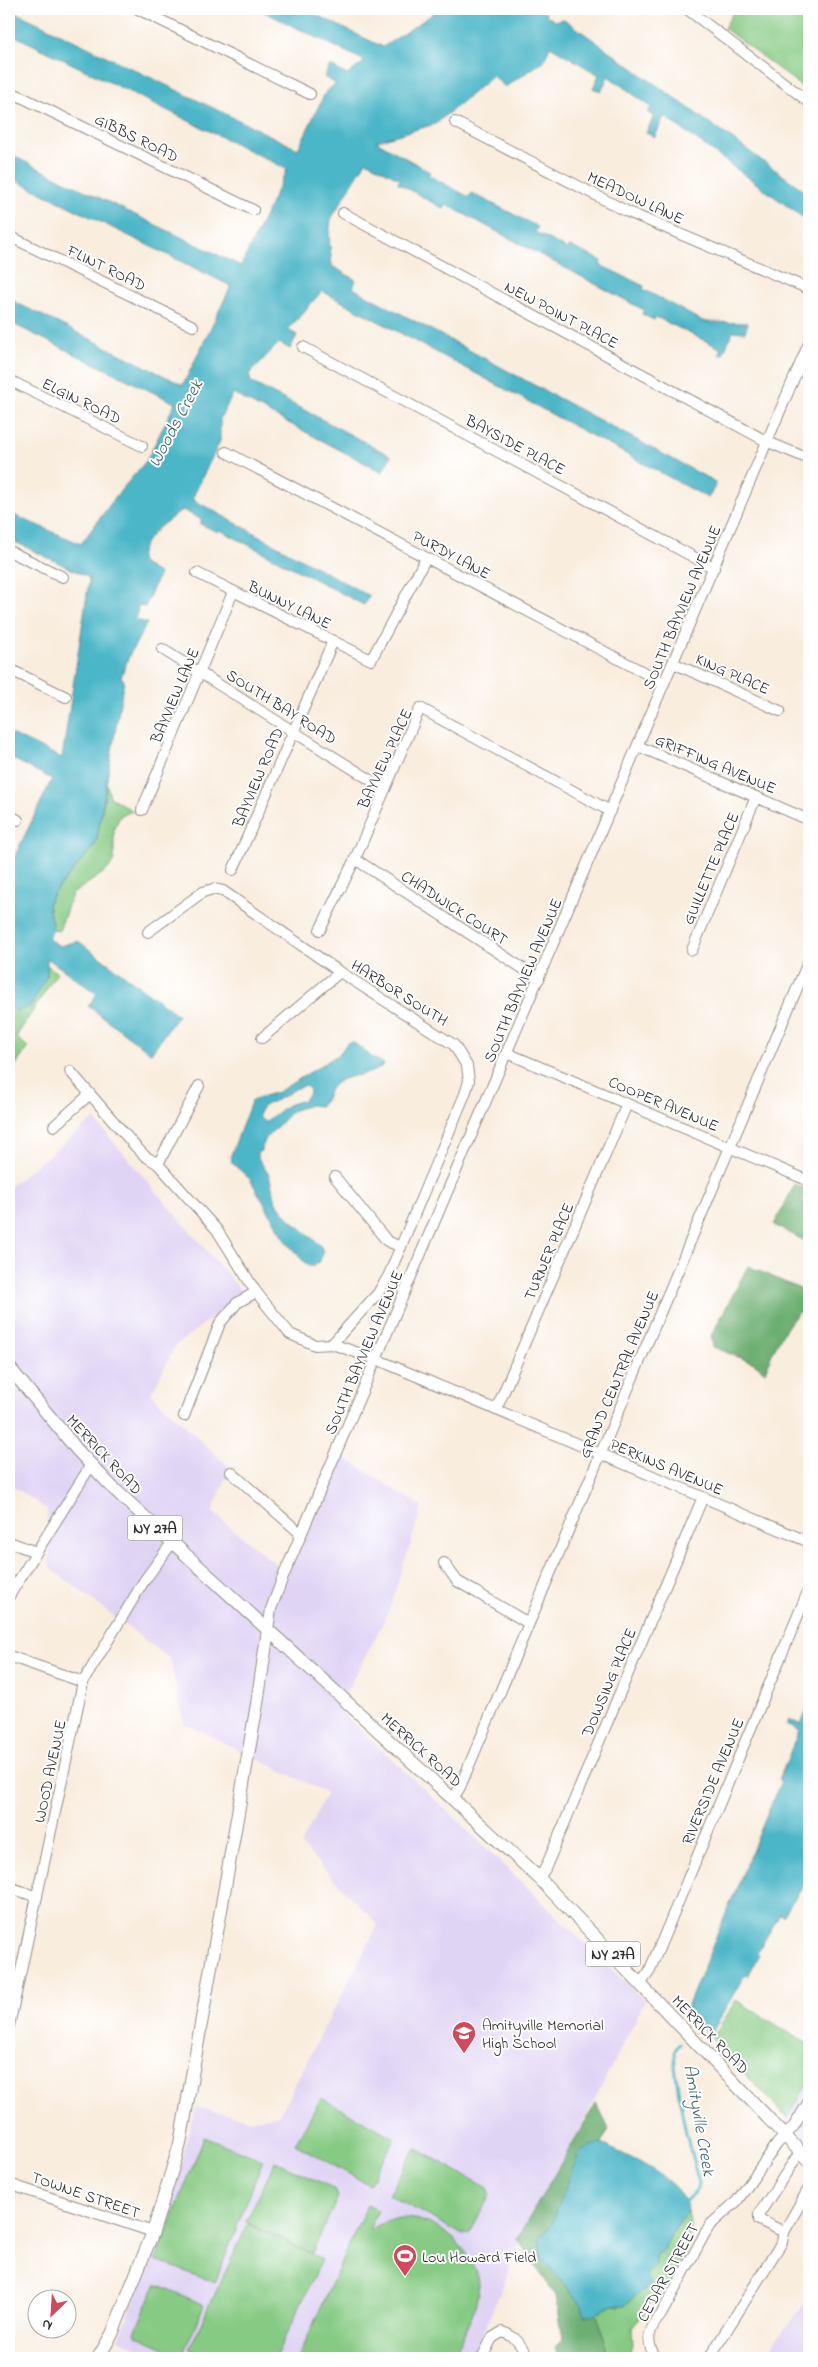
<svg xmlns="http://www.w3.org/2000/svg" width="818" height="2367" viewBox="0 0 818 2367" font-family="'Indie Flower',sans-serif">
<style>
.built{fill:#e0d4f4}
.green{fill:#86ca83;stroke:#587a57}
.forest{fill:#6cae71;stroke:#4c6c4e}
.water{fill:#4bb6c7;stroke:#3b7079;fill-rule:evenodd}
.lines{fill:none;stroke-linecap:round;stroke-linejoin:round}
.stream{stroke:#4bb6c7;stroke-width:3}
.minor-casing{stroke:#928c84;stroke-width:12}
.major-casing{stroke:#928c84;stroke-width:14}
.minor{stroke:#fff;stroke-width:10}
.major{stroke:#fff;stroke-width:12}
.labels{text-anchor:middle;stroke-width:4;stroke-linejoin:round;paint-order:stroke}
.shield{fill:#fff;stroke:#6b6b6b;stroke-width:1}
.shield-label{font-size:15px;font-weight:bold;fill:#2b2b2b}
.street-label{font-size:16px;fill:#2b2b2b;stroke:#fff}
.poi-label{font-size:16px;fill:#2b2b2b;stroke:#fff;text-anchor:start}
.water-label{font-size:18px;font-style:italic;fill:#386369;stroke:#fff}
</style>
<rect width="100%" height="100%" fill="#fff"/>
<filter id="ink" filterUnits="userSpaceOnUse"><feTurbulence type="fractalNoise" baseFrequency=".02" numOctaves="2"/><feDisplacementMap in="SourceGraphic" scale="10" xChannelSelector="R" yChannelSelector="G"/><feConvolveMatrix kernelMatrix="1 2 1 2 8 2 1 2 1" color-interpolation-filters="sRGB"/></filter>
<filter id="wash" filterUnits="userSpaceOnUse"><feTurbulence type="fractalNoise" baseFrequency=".0096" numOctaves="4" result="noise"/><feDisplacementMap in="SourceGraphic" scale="20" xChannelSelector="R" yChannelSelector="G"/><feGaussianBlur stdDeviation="1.12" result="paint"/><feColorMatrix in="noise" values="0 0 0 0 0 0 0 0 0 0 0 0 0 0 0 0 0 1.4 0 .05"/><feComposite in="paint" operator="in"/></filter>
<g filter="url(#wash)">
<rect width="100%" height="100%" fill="#f9edde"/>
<!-- built -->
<g class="built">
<path d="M94,1119L243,1293L176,1345L151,1394L230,1468L212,1512L283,1570L333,1450L422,1507L389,1611L338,1709L454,1817L645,2001L517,2251L473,2358H159L119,2339L160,2233L196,2107L252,2120L279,2115L378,1925L301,1845L327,1793L184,1723L170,1659L50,1568L47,1509L9,1484V1187Z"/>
<path d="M809,2082V2163L774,2129L787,2118Z"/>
<path d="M809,2298V2358H762Z"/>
</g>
<!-- green -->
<g class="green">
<path d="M735,9H809V92L724,28Z"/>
<path d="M107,784L110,797L133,811L121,815L114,828V862L106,871L72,894L59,931L53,930L48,904L53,894L96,844Z"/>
<path d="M47,965L57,973L16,1037L28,1047L9,1076V996L11,1006L47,976Z"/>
<path d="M736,2000L809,2045V2082L787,2118L712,2039Z"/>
<path d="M321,2098L395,2138L369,2185L295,2144Z"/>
<path d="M204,2137L263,2160L215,2283L156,2260Z"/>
<path d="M415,2148L488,2188L490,2195L470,2233L463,2235L389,2195Z"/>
<path d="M275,2161L335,2189L338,2197L312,2253L246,2222Z"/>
<path d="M367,2205L378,2210L369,2230C380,2224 389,2219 401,2218C438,2217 480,2252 478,2290C476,2314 462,2337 452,2358H298Z"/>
<path d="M688,2211C689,2217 691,2224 690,2231C689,2264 652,2303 632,2328L633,2345L626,2358H606L604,2336L596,2313L613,2305L619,2306L651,2284L647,2275L649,2270L656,2263V2254L663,2251L675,2227Z"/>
<path d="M248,2224L322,2259L275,2358H209L189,2349Z"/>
<path d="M156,2284L204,2305L182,2356L137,2336L135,2332Z"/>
</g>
<!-- forest -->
<g class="forest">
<path d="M795,1184L809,1190V1243L774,1225Z"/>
<path d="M748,1266L809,1293V1316L799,1312C784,1328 772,1351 765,1372L754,1363L713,1347L711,1336Z"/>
<path d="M596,2103L609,2129L601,2144L590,2146L579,2154L551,2225L540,2238L541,2258L579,2301L584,2314L596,2313L604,2336L606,2358H559L555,2347L563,2339L556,2296L517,2239Z"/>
</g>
<!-- water -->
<g class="water">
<path d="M9,9L298,149L326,91L336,84L324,77L330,65L347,75L365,61L258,9H304L383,47L430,16L437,9H543L547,16L555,21L564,19L809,194V222L664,116L655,137L646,133L654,116L648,113L651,107L608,76L601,92L593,88L599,75L550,46L544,61L505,87L493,76L435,124L376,141L430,172L428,175L469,197L472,193L538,227L535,232L567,249L570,246L602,261L600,265L644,286L643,289L700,320L707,322L748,323L745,332L733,331L722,356L719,354L720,348L656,317L654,320L642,314L644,310L447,205L444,209L398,183L400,179L366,161L331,219L329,236L332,266L356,280L353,288L717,483L708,498L322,291L288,330L297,335L290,349L279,343L249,374L251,382L391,456L382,472L233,394L220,419V441L192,499L369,596L364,605L220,530L218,532L200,524L202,520L183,510C164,523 140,538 140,562L159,574L145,607L138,605L136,620L147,623L129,656L121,677L124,680L96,844L53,894L48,904L53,930L48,939L60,946L78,941L178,1015L151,1053L88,1006L97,994L47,958V976L30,1007L16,1011L11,1006L9,996V868L52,779L9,757V733L62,758L89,581L88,577L9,539V513L81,544L117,495L147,460L175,403L9,322V299L183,385L231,286L9,177V154L241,266L287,169L9,33Z"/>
<path d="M353,1042L373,1058L384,1064C372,1077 352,1073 337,1082C325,1090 329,1101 319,1106L309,1105L292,1111L266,1138L260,1152H258V1158L269,1175L276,1202L288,1217L320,1245L323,1251C322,1260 318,1266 308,1266L287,1243L250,1179L232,1163L231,1155L251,1102L257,1098L278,1092L333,1058L340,1053L347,1043ZM305,1086L309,1088L310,1092L304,1100L287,1105L265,1122L259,1118C257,1106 271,1103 280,1098C290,1094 294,1087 305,1086Z"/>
<path d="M809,1705V1876L783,1916L780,1914L757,1953L759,1955L748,1976L745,1974L710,2036L686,2010L781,1781L779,1780L799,1730L787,1724L789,1719L801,1725Z"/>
<path d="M601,2144C628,2156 683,2179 688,2211L675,2227L663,2251L656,2254V2265L649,2270L647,2275L651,2284L625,2305H613L593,2315H584L579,2301L541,2258L540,2238L551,2225L579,2153L590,2146Z"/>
</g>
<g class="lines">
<!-- stream -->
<path class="stream" d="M680,2044L674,2051C677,2096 686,2139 699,2182L698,2188L683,2204"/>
</g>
</g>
<g filter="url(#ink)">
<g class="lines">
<!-- minor casing -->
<g class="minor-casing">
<g id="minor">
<path d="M138,9L310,94"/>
<path d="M687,9L809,102"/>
<path d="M9,91L253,210"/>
<path d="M455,122L628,212L809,289"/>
<path d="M343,213L768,442L809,459"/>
<path d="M9,236L193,326"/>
<path d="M303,347L714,568"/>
<path d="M9,380L142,446"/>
<path d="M226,452L664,683"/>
<path d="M9,551L63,577"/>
<path d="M197,573L371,660L426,558"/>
<path d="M162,649L385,789"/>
<path d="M673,663L780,711"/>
<path d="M9,669L66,697"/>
<path d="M638,746L809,820"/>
<path d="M142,810L233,592"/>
<path d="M9,815L18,820"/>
<path d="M355,859L539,979"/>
<path d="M233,870L333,641"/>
<path d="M320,930L355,859L420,708L610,811"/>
<path d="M148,932L203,892L213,889L223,891L340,972L454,1045L467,1066L469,1081L465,1094L388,1277L378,1293L332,1344"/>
<path d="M692,950L756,797"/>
<path d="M262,1038L340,972"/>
<path d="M507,1053L809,1181"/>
<path d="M70,1071L135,1146L145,1156L158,1164"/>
<path d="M199,1086L158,1164L217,1230L256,1292L290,1334L315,1345L332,1344L376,1359L809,1542"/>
<path d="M54,1126L90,1094"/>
<path d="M335,1177L387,1241L401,1247"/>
<path d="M496,1410L627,1104"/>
<path d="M184,1416L220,1323L237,1303L256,1292"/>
<path d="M231,1472L301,1534"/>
<path d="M9,1542L36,1552"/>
<path d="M444,1563L457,1581L528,1623"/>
<path d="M9,1596L91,1465"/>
<path d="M268,1630L271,1609L283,1577L809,343"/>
<path d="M9,1656L83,1682"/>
<path d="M453,1799L460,1787L809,960"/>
<path d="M539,1878L545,1869L703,1497"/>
<path d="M9,1887L37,1897"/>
<path d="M641,1983L649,1972L809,1589"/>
<path d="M9,2026L83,1682L144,1581L171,1544"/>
<path d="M9,2184L153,2232"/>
<path d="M784,2232L759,2220V2214L800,2152"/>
<path d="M711,2355L782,2242L784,2232L809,2188"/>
<path d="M482,2358L492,2338L502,2332C517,2336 521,2346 528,2358"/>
<path d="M656,2358C645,2342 648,2329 661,2315L704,2235L710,2225L737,2201L777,2144L794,2126L809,2101"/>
</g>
</g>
<!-- major casing -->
<g class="major-casing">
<g id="major">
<path d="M9,1367L78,1451L113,1488L539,1878L809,2161"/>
<path d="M98,2358L112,2334L153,2232L180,2144L257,1704L268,1630"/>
</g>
</g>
<!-- minor -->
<use href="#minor" class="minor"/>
<!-- major -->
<use href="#major" class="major"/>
</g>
</g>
<!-- icons -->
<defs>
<g id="school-pin" transform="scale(1.25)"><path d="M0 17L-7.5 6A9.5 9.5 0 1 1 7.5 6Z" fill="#d1495b" stroke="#fff"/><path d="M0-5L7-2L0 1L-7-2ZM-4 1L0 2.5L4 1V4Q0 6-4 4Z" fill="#fff"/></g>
<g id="stadium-pin" transform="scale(1.25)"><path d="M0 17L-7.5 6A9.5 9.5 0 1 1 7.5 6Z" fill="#d1495b" stroke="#fff"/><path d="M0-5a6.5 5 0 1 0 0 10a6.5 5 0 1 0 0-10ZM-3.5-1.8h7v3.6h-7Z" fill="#fff"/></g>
</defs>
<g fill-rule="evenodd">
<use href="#school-pin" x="464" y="2033"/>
<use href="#stadium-pin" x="405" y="2256"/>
</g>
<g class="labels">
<!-- shield labels -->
<g class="shield">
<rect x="127.5" y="1515.5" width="55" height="25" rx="4"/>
<rect x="585.5" y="1941.5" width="55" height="25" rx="4"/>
</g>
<g class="shield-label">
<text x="155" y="1533">NY 27A</text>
<text x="613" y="1959">NY 27A</text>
</g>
<!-- street labels -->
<g class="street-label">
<text transform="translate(137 137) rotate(26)" y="6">GIBBS ROAD</text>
<text transform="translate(636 197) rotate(25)" y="6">MEADOW LANE</text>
<text transform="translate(107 267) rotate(26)" y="6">FLINT ROAD</text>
<text transform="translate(562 314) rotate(28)" y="6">NEW POINT PLACE</text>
<text transform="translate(82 400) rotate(26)" y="6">ELGIN ROAD</text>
<text transform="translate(516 444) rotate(28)" y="6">BAYSIDE PLACE</text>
<text transform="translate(452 554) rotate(28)" y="6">PURDY LANE</text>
<text transform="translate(290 604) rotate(26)" y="6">BUNNY LANE</text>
<text transform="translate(681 607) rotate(-67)" y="6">SOUTH BAYVIEW AVENUE</text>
<text transform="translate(733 673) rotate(24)" y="6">KING PLACE</text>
<text transform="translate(174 695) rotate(-67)" y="6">BAYVIEW LANE</text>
<text transform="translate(282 706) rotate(32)" y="6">SOUTH BAY ROAD</text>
<text transform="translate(384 758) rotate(-65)" y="6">BAYVIEW PLACE</text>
<text transform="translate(716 763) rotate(23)" y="6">GRIFFING AVENUE</text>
<text transform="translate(257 777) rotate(-67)" y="6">BAYVIEW ROAD</text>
<text transform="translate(710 868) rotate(-67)" y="6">GUILLETTE PLACE</text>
<text transform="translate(455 907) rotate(33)" y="6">CHADWICK COURT</text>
<text transform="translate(522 980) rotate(-67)" y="6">SOUTH BAYVIEW AVENUE</text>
<text transform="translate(400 992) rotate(32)" y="6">HARBOR SOUTH</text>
<text transform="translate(664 1103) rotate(23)" y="6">COOPER AVENUE</text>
<text transform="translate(548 1251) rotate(-67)" y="6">TURNER PLACE</text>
<text transform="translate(363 1352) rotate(-67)" y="6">SOUTH BAYVIEW AVENUE</text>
<text transform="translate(618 1374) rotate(-67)" y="6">GRAND CENTRAL AVENUE</text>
<text transform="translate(105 1454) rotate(47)" y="6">MERRICK ROAD</text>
<text transform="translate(667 1466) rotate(23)" y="6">PERKINS AVENUE</text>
<text transform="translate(608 1682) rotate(-67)" y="6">DOWSING PLACE</text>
<text transform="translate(422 1749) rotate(42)" y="6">MERRICK ROAD</text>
<text transform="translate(49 1771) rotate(-78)" y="6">WOOD AVENUE</text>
<text transform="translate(712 1781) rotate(-67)" y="6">RIVERSIDE AVENUE</text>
<text transform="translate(711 2034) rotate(46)" y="6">MERRICK ROAD</text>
<text transform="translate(86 2194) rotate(19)" y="6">TOWNE STREET</text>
<text transform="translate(667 2272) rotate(-61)" y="6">CEDAR STREET</text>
</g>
<!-- poi labels -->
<g class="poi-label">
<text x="482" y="2030">Amityville Memorial<tspan x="482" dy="18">High School</tspan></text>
<text x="422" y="2262">Lou Howard Field</text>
</g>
<!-- water labels -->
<g class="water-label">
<text transform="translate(175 423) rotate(-62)" y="6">Woods Creek</text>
<text transform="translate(700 2120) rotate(80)" y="6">Amityville Creek</text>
</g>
</g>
<!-- margin -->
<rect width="818" height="2367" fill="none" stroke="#fff" stroke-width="30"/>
<!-- north arrow -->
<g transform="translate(52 2314) rotate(205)"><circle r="24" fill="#ffffff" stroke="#aaaaaa"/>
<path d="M0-4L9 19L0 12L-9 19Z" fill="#d1495b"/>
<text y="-8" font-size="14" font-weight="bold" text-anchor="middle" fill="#2b2b2b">N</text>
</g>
</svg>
